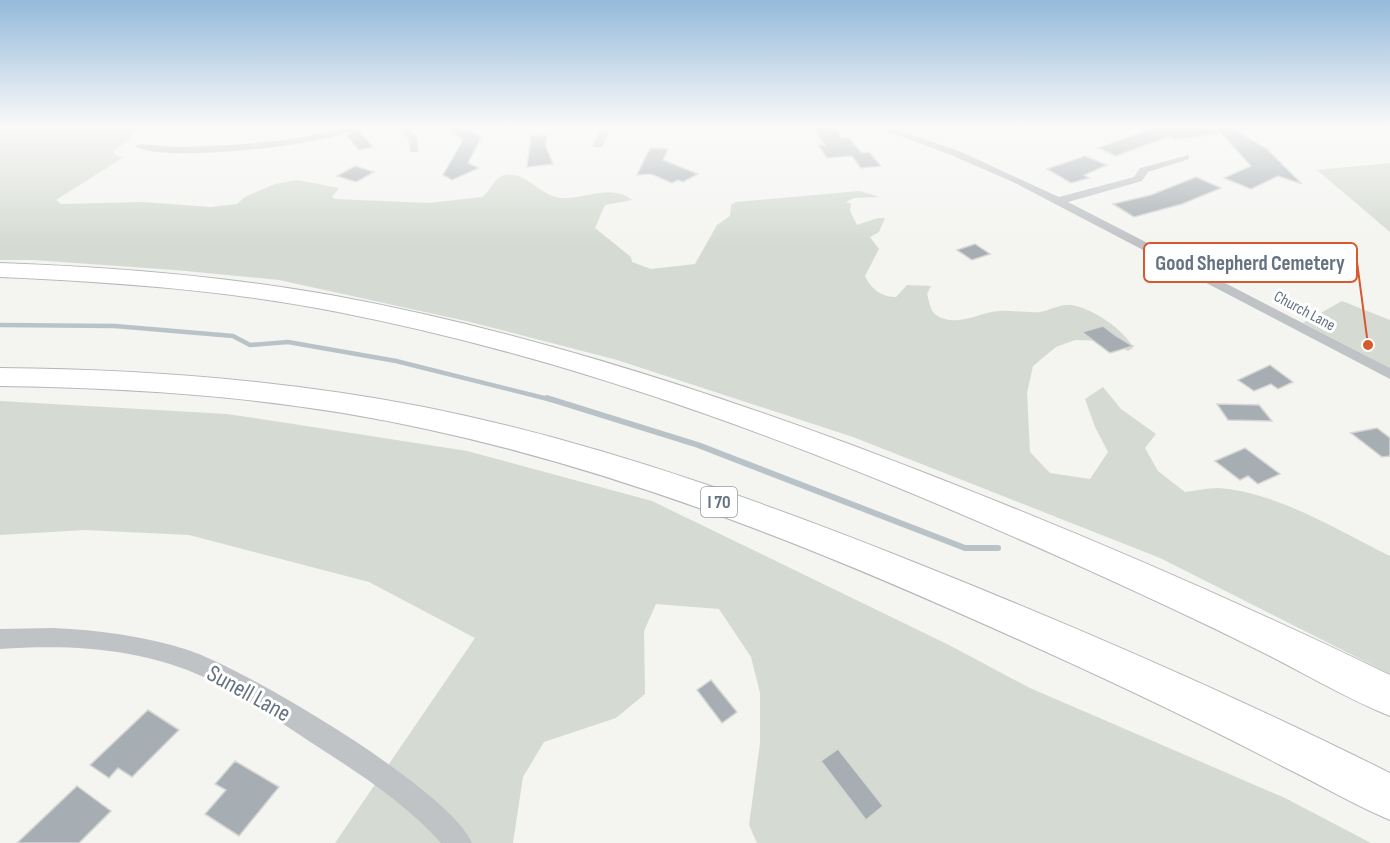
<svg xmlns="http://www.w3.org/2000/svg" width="1390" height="843" viewBox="0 0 1390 843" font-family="'Sofia Sans Condensed',sans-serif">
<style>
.green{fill:#d5dbd2}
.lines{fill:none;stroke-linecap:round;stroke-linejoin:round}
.stream-far1{stroke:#b9c3c7;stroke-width:4.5}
.stream{stroke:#b9c3c7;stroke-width:6}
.building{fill:#a7aeb3;stroke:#d5d6d3;stroke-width:1.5}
.motorway-casing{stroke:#b4b7ba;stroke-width:2}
.minor{fill:#bfc3c6;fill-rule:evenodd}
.motorway{fill:#fff;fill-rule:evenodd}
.labels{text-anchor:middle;stroke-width:6;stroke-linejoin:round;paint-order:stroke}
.far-street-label{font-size:16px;fill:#657380;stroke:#fff}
.shield{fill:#fff;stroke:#939da6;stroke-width:1.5}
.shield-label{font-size:18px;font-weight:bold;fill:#657380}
.near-street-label{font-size:24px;fill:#657380;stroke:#fff}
.leader{fill:none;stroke:#d55a30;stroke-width:2}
.callout-dot{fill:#d55a30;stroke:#fff;stroke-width:2}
.callout{fill:#fff;stroke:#d55a30;stroke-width:2}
.callout-label{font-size:21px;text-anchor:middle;font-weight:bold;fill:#657380}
</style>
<rect width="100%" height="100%" fill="#f4f4f1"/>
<!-- green -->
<g class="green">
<path d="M0,126H139L127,141L113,151L117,156L124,157L56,200L61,204L142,202L211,207L237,204L245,197L275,184L297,180L339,188L332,197L335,199L429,203L482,197C491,191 494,177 505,175C525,171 541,196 560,198C583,200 612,183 632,200L605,205L595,228L631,257L632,262L651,269L695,264L717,225L730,216L731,205L736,202L859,191L880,197L854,198L846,202L851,204L850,211L857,225L878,218H885L879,232L870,237L879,249L865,276C871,289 881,297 896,297L907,285L931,286L927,294C929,300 930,311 936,315C956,328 978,313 998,311C1012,310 1026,313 1040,312C1050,310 1060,304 1071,305C1091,307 1126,331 1133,348L1128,351L1111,341L1075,340L1056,347L1033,366L1027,393L1030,452L1050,473L1090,479L1108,452L1095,427L1085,399L1103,387L1121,409L1156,434L1145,448L1158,471L1185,492C1195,491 1207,488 1217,488C1275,491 1339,531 1390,556V674L1160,558L853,437L617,360L466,321L279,280L175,270L33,260H0Z"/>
<path d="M1390,163V232L1317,170Z"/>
<path d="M1342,301L1390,320V368L1303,323Z"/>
<path d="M0,401L227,414L287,423L467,451L652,501L949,645L1030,688L1285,798L1371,843H757L749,825L760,743V693L751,657L719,609L656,604L644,631L645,694L616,718L544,742L523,777L513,843H335L475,638L369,582L189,535L85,530L0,535Z"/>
</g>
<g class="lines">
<!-- stream-far1 -->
<path class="stream-far1" d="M0,325L115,326L233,336L250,345L288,342L396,361L552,400"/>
<!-- stream -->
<path class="stream" d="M547,398L698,445L965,548H998"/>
</g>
<!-- building -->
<g class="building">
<path d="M446,126H466L481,138L468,163L479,168L452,180L443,175L463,140Z"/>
<path d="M812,126H833L842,138L848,137L862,153L869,152L881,166L861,168L852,156L827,158L818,145H825Z"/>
<path d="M1175,126H1229L1267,149L1302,184L1278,176L1251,189L1224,178L1251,166L1217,129V134L1175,139L1170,136L1116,156L1098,148L1153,128Z"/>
<path d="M358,130L373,147L359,150L346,135Z"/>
<path d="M547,135L546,147L553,164L527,167L531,136Z"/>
<path d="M650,148L668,149L663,160L698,174L683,182L678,180L672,183L651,174L637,175Z"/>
<path d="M1085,156L1107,165L1084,175L1089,178L1071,183L1047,169Z"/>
<path d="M355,166L374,172L356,182L337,176Z"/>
<path d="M1196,177L1221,188L1182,204L1134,217L1113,204L1151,195Z"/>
<path d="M975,244L990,254L972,260L957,250Z"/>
<path d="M1103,326L1116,336L1133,346L1110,353L1082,332Z"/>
<path d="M1270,365L1293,382L1278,389L1271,384L1254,391L1238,380Z"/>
<path d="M1217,404L1259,405L1272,421L1228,420Z"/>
<path d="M1377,428L1390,438V456L1382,457L1351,433Z"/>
<path d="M1245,448L1280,474L1258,484L1248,476L1240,480L1215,461Z"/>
<path d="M711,680L737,712L722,723L697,690Z"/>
<path d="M148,710L179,730L132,777L118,768L109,778L90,765Z"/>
<path d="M838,749L883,806L866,820L821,761Z"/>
<path d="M235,761L279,787L239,836L205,814L226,790L215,784Z"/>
<path d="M77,786L111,811L79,843H17Z"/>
</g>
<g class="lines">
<!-- motorway casing -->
<g class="motorway-casing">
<g id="motorway">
<path d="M0,263C112,267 225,276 336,296C514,329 687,384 857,447C1038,515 1216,591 1390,675V716C1347,699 1306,674 1264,653C1198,620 1131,589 1064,559C831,455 589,361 338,312C226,290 113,282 0,277Z"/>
<path d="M0,368C142,369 284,380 424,407C609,444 786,510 961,581C1106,640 1250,703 1390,773V820C1354,805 1319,784 1284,767C1225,736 1165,707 1105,679C886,578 663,480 426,429C286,398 143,388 0,386Z"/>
</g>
</g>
<!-- minor -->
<g class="minor">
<path d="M348,126H362C338,145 158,164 135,146C140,142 169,148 179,147C236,145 294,143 348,126Z"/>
<path d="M389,126H400L417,135L418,152H410L408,138Z"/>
<path d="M602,126H612L602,147H594L593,145Z"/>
<path d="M873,126H886L959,151L1059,197L1134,177L1140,168L1189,155V159L1148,172L1142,181L1068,202L1390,368V379L1013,182L951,155Z"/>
<path d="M53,628C99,630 144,636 188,650C246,669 450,790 472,843H441C405,803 360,774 315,745C280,722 245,697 206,678C143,648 69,644 0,649V629Z"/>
</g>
<!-- motorway -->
<use href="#motorway" class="motorway"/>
</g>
<!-- sky -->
<linearGradient id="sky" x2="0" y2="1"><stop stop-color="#95badb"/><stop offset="0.52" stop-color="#fafaf9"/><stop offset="1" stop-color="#fafaf9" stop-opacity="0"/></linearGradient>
<rect width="1390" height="244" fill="url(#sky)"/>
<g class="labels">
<!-- far-street labels -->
<g class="far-street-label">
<text transform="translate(1305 310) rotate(28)" y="6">Church Lane</text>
</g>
<!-- shield labels -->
<rect class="shield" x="701" y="487" width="36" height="30" rx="4.5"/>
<g class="shield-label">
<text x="719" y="508">I 70</text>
</g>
<!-- near-street labels -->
<g class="near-street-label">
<text transform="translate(249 693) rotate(29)" y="8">Sunell Lane</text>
</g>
</g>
<!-- callouts -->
<path class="leader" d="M1368 345L1357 262"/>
<circle class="callout-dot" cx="1368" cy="345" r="6"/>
<rect class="callout" x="1144" y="243" width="213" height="39" rx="6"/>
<g class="callout-label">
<text x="1250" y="270">Good Shepherd Cemetery</text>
</g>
</svg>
